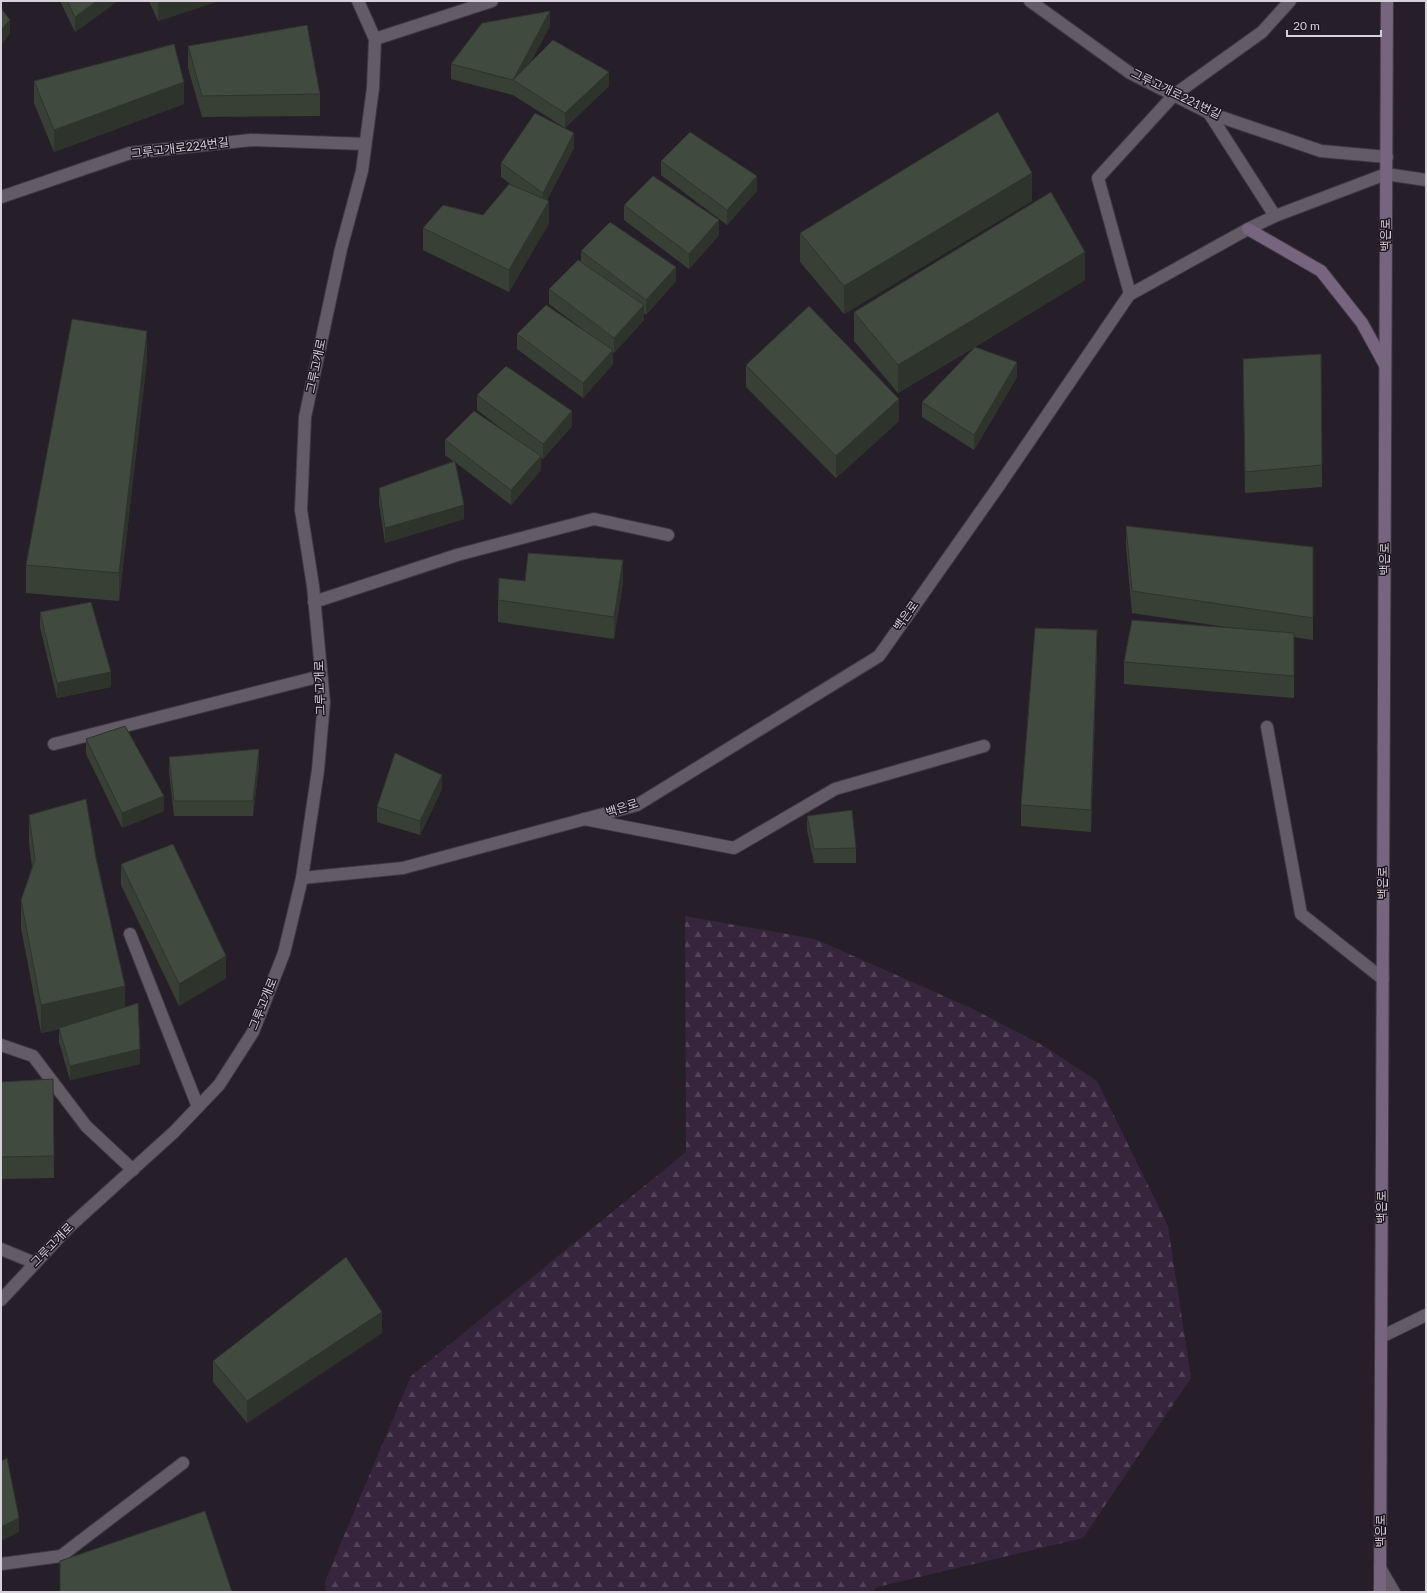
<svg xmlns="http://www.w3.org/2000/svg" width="1427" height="1593" viewBox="0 0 1427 1593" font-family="Lato,'Noto Sans KR',sans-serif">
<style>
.forest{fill:url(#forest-firs)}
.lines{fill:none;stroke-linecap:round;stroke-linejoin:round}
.service-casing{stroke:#3f3942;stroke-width:14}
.minor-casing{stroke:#3f3942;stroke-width:14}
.tertiary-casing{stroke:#3f3942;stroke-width:14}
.secondary-casing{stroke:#3f3942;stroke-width:14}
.service{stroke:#635b66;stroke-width:12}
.minor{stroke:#635b66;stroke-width:12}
.tertiary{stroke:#635b66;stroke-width:12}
.secondary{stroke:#77647e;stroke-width:12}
.wall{fill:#384036}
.shaded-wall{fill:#2e342c}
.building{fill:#414a3f;stroke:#2e342c}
.labels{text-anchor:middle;stroke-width:3;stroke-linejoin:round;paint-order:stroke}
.street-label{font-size:12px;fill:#d7d2d9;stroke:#1d161f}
</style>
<defs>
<pattern id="forest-firs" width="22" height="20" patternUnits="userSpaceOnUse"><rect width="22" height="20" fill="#36253c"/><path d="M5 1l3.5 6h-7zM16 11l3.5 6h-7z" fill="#524458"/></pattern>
</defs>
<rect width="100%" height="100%" fill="#261f29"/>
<!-- forest -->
<path class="forest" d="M685,916L815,939L971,1008L1044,1046L1097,1081L1168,1226L1191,1378L1083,1538L877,1587L872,1592H326L325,1581L411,1376L686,1152Z"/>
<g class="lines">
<!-- service casing -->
<g class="service-casing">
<g id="service">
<path d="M1130,294L1098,178L1174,95"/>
<path d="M314,602L457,555L594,519L668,535"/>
<path d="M1267,727L1301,914L1383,979"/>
<path d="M54,744L321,676"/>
<path d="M584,819L734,848L835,789L984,746"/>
<path d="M130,934L198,1107"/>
<path d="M1,1045L33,1056L86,1126L133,1170"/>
<path d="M1,1249L35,1263"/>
<path d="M1381,1337L1426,1315"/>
<path d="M1,1564L61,1556L183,1463"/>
<path d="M1380,1568L1394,1592"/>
</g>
</g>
<!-- minor casing -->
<g class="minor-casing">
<g id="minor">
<path d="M1030,1L1130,73L1209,113L1321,151L1387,157"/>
<path d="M375,39L492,1"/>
<path d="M1174,95L1262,32L1290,1"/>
<path d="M1209,113L1275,216"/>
<path d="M1,197L130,153L251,140L365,144"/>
<path d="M302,878L403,868L637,805L879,656L998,487L1129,295L1248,229L1275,216L1386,174L1426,180"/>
</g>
</g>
<!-- tertiary casing -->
<g class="tertiary-casing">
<path id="tertiary" d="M1,1300L69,1227L174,1132L219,1085L253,1032L284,953L302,878L318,770L324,702L313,586L301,510L305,417L341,249L362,171L373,88L375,39L358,1"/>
</g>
<!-- secondary casing -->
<g class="secondary-casing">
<g id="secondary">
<path d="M1248,229L1321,271L1362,323L1385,365"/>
<path d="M1380,1592L1387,1"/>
</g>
</g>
<!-- service -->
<use href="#service" class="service"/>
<!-- minor -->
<use href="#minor" class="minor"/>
<!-- tertiary -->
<use href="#tertiary" class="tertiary"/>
<!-- secondary -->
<use href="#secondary" class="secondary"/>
</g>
<!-- wall -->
<g class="wall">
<path d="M60,1H118L75,32Z"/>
<path d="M149,1H219L158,21Z"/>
<path d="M550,26L530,63L609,86L565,128L513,95L451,79V64Z"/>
<path d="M188,46L320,94V116L202,117L188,68Z"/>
<path d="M34,81L184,104L54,152L34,103Z"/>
<path d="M574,148L547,200L549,223L509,292L423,250V228L483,215L513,186L501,177V163Z"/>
<path d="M661,161L757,191L727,225L661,175Z"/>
<path d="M1032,201L844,314L800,262V233Z"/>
<path d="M624,205L719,235L689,269L624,220Z"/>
<path d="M581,251L676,281L646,315L644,313V320L614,353L613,352V364L583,398L517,349V334L585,331L549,304V289L581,262Z"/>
<path d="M1085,280L975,347L1017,377L974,450L922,417V402L975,347L898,393L854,341V312Z"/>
<path d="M1321,354L1322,487L1245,493L1243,359Z"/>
<path d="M147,360L119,601L26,593V565Z"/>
<path d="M746,365L899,421L836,478L746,387Z"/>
<path d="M477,395L572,426L543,459L541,458V470L511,505L455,462L464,519L385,543L379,503V488L453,461L445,455V440L515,439L477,410Z"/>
<path d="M1126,526L1313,547V640L1294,637V698L1124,684V662L1239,629L1132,613L1126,547Z"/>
<path d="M623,582L614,639L498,622V600Z"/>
<path d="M40,612L111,687L57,698L40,627Z"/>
<path d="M1097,652L1091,832L1021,826V805Z"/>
<path d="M86,739L164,811L122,828L86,754Z"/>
<path d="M169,757L259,764L253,816H174L169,772Z"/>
<path d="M442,789L420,835L377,822V807Z"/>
<path d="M29,815L96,858L125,1007L140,1064L70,1080L59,1042V1029L41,1033L21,928V900L32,867L29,843Z"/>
<path d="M807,816L856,848V863H814L807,830Z"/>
<path d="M121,864L226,978L179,1006L121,885Z"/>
<path d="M53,1079L54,1178L1,1179V1082Z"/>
<path d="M382,1333L247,1423L213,1382V1361Z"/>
<path d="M60,1561L232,1592H60Z"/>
</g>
<!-- shaded-wall -->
<g class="shaded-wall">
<path d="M97,1H118L75,32V17Z"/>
<path d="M158,1H219L158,21Z"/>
<path d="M550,11V26L519,84L513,80Z"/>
<path d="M10,20V34L1,45V30Z"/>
<path d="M609,72V86L565,128V113Z"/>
<path d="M184,82V104L54,152V130Z"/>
<path d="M574,133V148L543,208V193Z"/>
<path d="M1032,173V201L844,314V286Z"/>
<path d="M757,176V191L727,225V210Z"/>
<path d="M549,201V223L509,292V270Z"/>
<path d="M719,220V235L689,269V254Z"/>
<path d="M1085,252V280L898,393V365Z"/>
<path d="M676,267V281L646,315V300Z"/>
<path d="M644,305V320L614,353V338Z"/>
<path d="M147,331V360L119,601V573Z"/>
<path d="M613,350V364L583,398V383Z"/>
<path d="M1017,362V377L974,450V435Z"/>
<path d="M899,399V421L836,478V456Z"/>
<path d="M572,411V426L543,459V444Z"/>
<path d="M541,456V470L511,505V490Z"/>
<path d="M464,505V519L385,543V528Z"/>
<path d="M623,560V582L614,639V617Z"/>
<path d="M1097,630V652L1091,832V810Z"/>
<path d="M111,672V687L57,698V683Z"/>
<path d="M259,749V764L253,816V801Z"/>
<path d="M442,775V789L420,835V821Z"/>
<path d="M164,796V811L122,828V813Z"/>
<path d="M226,956V978L179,1006V984Z"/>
<path d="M125,986V1014L41,1033V1005Z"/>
<path d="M140,1049V1064L70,1080V1066Z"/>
<path d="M382,1312V1333L247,1423V1401Z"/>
<path d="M19,1518V1532L1,1541V1527Z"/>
</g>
<!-- building -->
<g class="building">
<path d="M67,1H97L75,17Z"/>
<path d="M1,8L10,20L1,30Z"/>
<path d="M550,11L513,80L451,64L482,23Z"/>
<path d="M307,25L320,94L202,96L188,46Z"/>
<path d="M553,40L609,72L565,113L513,80Z"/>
<path d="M174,44L184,82L54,130L34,81Z"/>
<path d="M998,112L1032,173L844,286L800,233Z"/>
<path d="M535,113L574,133L543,193L501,163Z"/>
<path d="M690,132L757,176L727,210L661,161Z"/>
<path d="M653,176L719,220L689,254L624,205Z"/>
<path d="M509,184L549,201L509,270L423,228L443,205L483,215Z"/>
<path d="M1051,192L1085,252L898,365L854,312Z"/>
<path d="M610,222L676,267L646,300L581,251Z"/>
<path d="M578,260L644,305L614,338L549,289Z"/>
<path d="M546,305L613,350L583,383L517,334Z"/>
<path d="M809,306L899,399L836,456L746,365Z"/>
<path d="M72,319L147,331L119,573L26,565Z"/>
<path d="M975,347L1017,362L974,435L922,402Z"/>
<path d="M1321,354L1322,465L1245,472L1243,359Z"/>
<path d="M506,366L572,411L543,444L477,395Z"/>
<path d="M474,411L541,456L511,490L445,440Z"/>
<path d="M455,461L464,505L385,528L379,488Z"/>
<path d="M1126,526L1313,547V618L1132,591Z"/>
<path d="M528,553L623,560L614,617L498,600L499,578L525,581Z"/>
<path d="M91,602L111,672L57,683L40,612Z"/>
<path d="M1132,620L1294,633V676L1124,662Z"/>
<path d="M1035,628L1097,630L1091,810L1021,805Z"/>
<path d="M125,726L164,796L122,813L86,739Z"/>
<path d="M259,749L253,801H174L169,757Z"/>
<path d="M395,753L442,775L420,821L377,807Z"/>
<path d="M86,799L96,858L125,986L41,1005L21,900L35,860L29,815Z"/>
<path d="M852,810L856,848L814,849L807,816Z"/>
<path d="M173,844L226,956L179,984L121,864Z"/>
<path d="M138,1003L140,1049L70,1066L59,1028Z"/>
<path d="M53,1079L54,1156L1,1157V1082Z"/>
<path d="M346,1257L382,1312L247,1401L213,1361Z"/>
<path d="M7,1458L19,1518L1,1527V1461Z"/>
<path d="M205,1511L232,1592H60V1561Z"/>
</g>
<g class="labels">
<!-- street labels -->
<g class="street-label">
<text transform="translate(1176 94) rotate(26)" y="4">그루고개로221번길</text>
<text transform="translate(180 148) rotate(-7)" y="4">그루고개로224번길</text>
<text transform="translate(1386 235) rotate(-90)" y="4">백은로</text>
<text transform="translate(316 366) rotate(-78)" y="4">그루고개로</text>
<text transform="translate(1385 559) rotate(-90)" y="4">백은로</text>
<text transform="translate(906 616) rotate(-55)" y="4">백은로</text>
<text transform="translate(320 688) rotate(-92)" y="4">그루고개로</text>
<text transform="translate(622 808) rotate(-18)" y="4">백은로</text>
<text transform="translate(1383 883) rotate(-90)" y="4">백은로</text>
<text transform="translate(263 1004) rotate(-68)" y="4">그루고개로</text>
<text transform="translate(1382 1207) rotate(-90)" y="4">백은로</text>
<text transform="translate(52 1245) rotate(-46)" y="4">그루고개로</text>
<text transform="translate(1381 1531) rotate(-90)" y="4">백은로</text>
</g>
</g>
<!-- border -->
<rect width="1427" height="1593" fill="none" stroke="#d7d2d9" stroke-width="4"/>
<!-- scale -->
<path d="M1287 30v6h94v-6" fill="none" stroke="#d7d2d9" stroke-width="2"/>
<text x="1293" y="30" font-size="12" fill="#d7d2d9" stroke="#1d161f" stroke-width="3" paint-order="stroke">20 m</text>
</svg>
